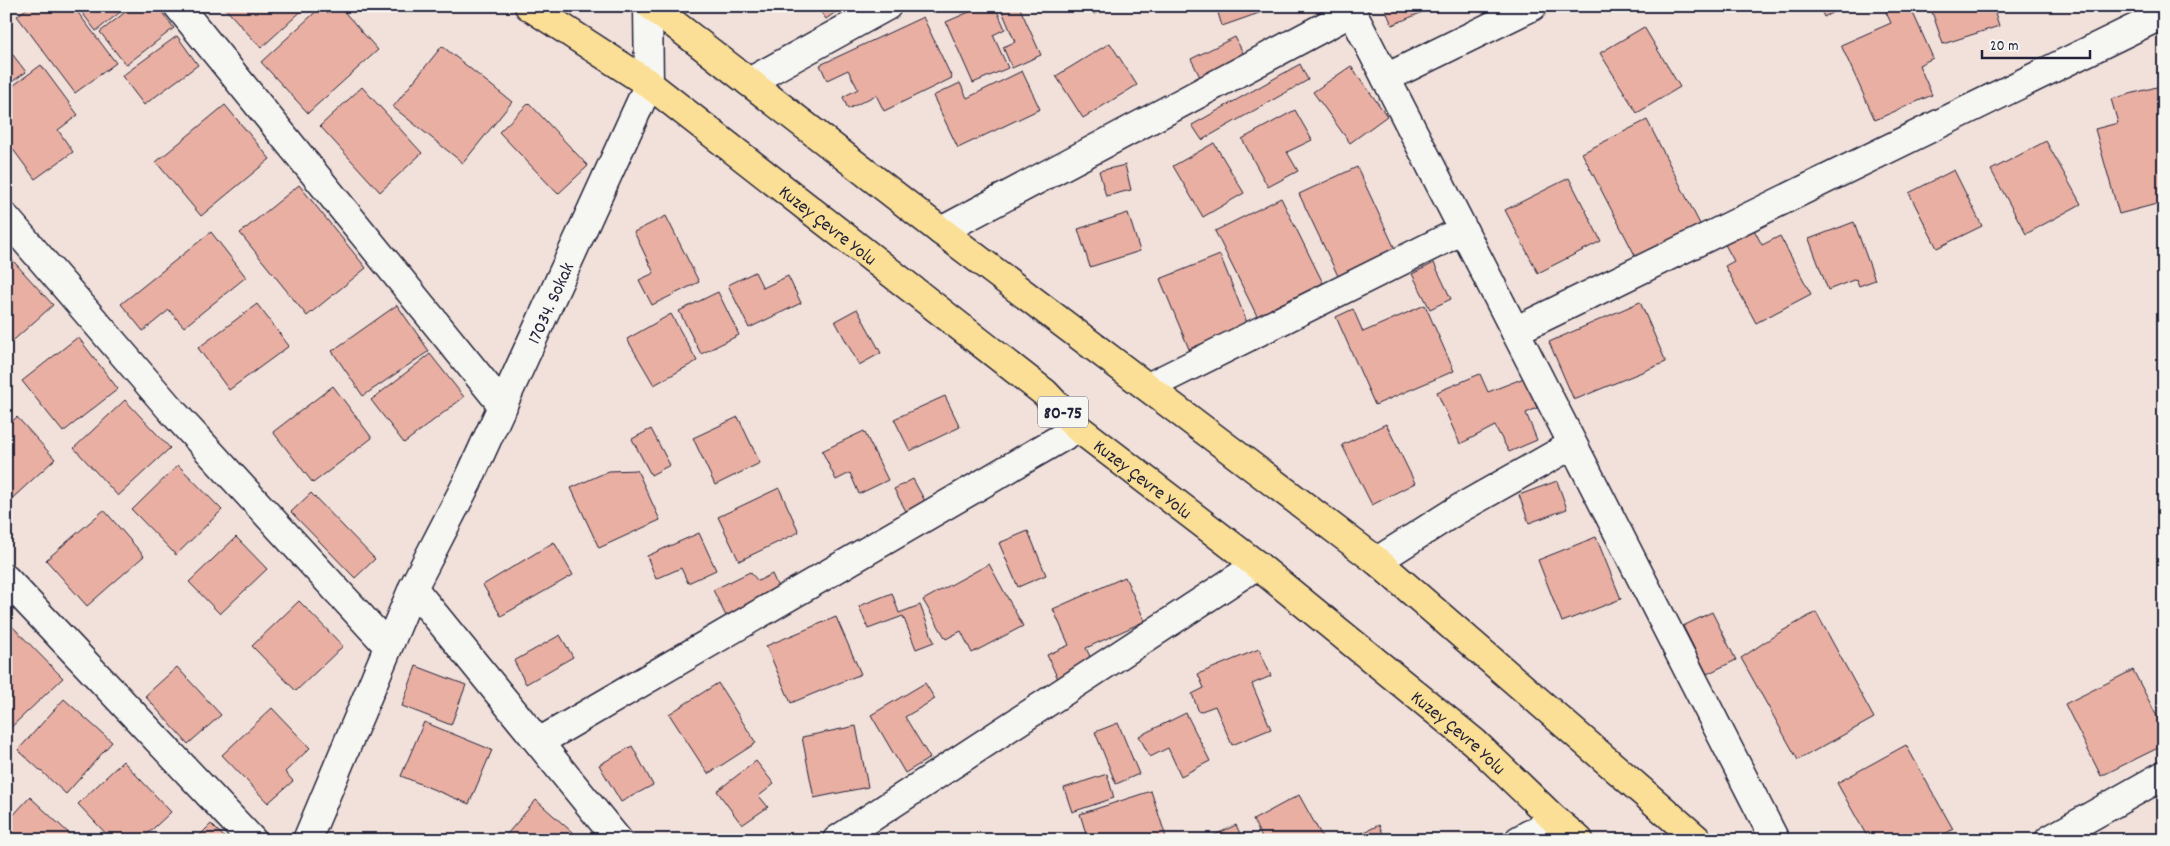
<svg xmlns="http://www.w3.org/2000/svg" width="2170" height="846" viewBox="0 0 2170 846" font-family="Dekko,sans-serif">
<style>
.building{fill:#e9afa2;stroke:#22223b}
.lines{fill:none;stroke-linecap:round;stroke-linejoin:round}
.street-casing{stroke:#22223b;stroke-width:31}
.highway-casing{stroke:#22223b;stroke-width:31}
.street{stroke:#f6f6f2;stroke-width:28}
.highway{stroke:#fbdf96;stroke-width:28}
.labels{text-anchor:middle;stroke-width:4.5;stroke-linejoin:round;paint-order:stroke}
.shield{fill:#f6f6f2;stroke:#626272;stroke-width:1}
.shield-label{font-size:18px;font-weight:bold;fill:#22223b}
.street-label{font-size:19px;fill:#22223b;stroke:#f6f6f2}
</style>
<rect width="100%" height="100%" fill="#f2e1da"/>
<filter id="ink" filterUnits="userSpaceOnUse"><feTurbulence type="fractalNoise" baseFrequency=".02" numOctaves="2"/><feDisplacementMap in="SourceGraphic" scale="10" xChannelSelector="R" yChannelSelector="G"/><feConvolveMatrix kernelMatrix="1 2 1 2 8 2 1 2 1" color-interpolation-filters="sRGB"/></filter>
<g filter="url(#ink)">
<!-- building -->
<g class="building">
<path d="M30,6H73L116,63L75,93L17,16Z"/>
<path d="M77,6H128L96,31Z"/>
<path d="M133,6H157L174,28L126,65L100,32Z"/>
<path d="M223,6H307L261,48Z"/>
<path d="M322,6H339L378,50L308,113L261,62Z"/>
<path d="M816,6H844L826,19Z"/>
<path d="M983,6H995L1005,29L993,35L1008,68L973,83L946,22Z"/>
<path d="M1000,6H1019L1041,55L1012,68L1003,47L1015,42Z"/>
<path d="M1090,6H1108L1094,14Z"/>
<path d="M1237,6H1279L1222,26L1218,13Z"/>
<path d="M1384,6H1437L1392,25Z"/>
<path d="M1819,6H1845L1824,17Z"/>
<path d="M1883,6H1910L1933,58L1919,65L1932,95L1875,120L1841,45L1891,23Z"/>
<path d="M1930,6H1993L1999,26L1943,44Z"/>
<path d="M923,17L952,78L884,111L876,95L848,109L843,97L858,89L848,70L827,80L820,65Z"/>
<path d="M1644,27L1680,87L1637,113L1600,53Z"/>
<path d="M177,36L198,65L144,105L122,76Z"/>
<path d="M1235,37L1246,59L1202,81L1191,59Z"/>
<path d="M1110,43L1137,85L1083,118L1056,76Z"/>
<path d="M6,46L26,72L6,86Z"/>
<path d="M442,46L512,102L463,163L393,107Z"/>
<path d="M1300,64L1308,80L1202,140L1192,125Z"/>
<path d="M41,65L78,115L58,130L73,152L35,179L6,140V91Z"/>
<path d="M1351,66L1387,116L1350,143L1313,92Z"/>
<path d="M1022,71L1040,109L958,148L933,96L960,83L967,98Z"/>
<path d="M2164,85V202L2119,214L2095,129L2118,123L2111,99Z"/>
<path d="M362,87L422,153L380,192L320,126Z"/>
<path d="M529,103L588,166L558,194L499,132Z"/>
<path d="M225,105L270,159L201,216L156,162Z"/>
<path d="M1295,110L1312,140L1287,152L1298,171L1268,187L1242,139Z"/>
<path d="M1647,120L1702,228L1638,261L1582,153Z"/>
<path d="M2046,141L2081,204L2026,234L1991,170Z"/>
<path d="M1214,143L1244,193L1203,217L1173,166Z"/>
<path d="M1125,165L1131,190L1106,196L1099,171Z"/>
<path d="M1357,167L1396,251L1339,278L1299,194Z"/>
<path d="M1954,170L1982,226L1937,248L1909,193Z"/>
<path d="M1569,178L1601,241L1538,273L1505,210Z"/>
<path d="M299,185L366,268L307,316L240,233Z"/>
<path d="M1281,198L1323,283L1257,316L1215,231Z"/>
<path d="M1128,213L1140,251L1090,267L1078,229Z"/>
<path d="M666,216L699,282L652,305L639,280L654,273L634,232Z"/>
<path d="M1854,222L1875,280L1859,286L1856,279L1828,290L1809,239Z"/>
<path d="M1751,224L1762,245L1780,236L1811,294L1756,323L1725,266L1734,261L1722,239Z"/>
<path d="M211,232L246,277L184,327L169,310L143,331L121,304Z"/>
<path d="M6,253L53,305L6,347Z"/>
<path d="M1220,255L1248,325L1189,349L1160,279Z"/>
<path d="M1434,263L1451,299L1430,309L1412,274Z"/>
<path d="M755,272L763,288L788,276L801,303L749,328L728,285Z"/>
<path d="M718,292L739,335L701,354L679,311Z"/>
<path d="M1640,302L1666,362L1574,400L1549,342Z"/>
<path d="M257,304L289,346L229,390L198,348Z"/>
<path d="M397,305L429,351L363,396L332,351Z"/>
<path d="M1425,305L1454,371L1375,405L1336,317L1353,309L1363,332Z"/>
<path d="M857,309L881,353L859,365L835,321Z"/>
<path d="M671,314L697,361L654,385L627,339Z"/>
<path d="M78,337L118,389L63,432L22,381Z"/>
<path d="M430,354L464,397L404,443L371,400Z"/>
<path d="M1480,374L1488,392L1524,378L1537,408L1526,413L1537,440L1509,452L1495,426L1460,444L1437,392Z"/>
<path d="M333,386L372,438L313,483L273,432Z"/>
<path d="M945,396L960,427L910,451L894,419Z"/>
<path d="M125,400L170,448L118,496L74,448Z"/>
<path d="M17,417L55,459L6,504V427Z"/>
<path d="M738,417L760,463L715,485L693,438Z"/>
<path d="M1386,424L1415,483L1372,505L1342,445Z"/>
<path d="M651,429L670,465L651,475L632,439Z"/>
<path d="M864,431L888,480L859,494L850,473L836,480L822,451Z"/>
<path d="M178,465L222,510L176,555L132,510Z"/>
<path d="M637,470L660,520L599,548L571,488L609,471Z"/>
<path d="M913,479L926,503L907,513L894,489Z"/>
<path d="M1557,481L1567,509L1529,523L1519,495Z"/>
<path d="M779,488L799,532L739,561L718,517Z"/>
<path d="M311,493L375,559L355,578L291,512Z"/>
<path d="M104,510L144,556L87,606L46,560Z"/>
<path d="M1028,531L1046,575L1018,587L999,543Z"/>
<path d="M699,533L716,570L688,583L681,568L656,579L647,556Z"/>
<path d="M236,537L267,569L220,614L189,582Z"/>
<path d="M1596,537L1621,599L1562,622L1538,560Z"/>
<path d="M554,542L573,575L501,616L483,585Z"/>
<path d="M989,564L1023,626L972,653L961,631L946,639L923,600Z"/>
<path d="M750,572L758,581L772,574L781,594L728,620L713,590Z"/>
<path d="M1125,577L1145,621L1086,648L1093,663L1058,679L1047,655L1069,645L1053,609Z"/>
<path d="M892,593L899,613L920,605L934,642L916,649L903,616L868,629L859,606Z"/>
<path d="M299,601L343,646L296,691L252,646Z"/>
<path d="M1712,612L1736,660L1707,674L1683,626Z"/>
<path d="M1816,612L1874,718L1798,760L1741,658L1777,634Z"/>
<path d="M836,617L861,674L791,703L766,646Z"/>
<path d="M6,620L63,678L7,731L6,729Z"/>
<path d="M560,635L573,657L526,684L514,661Z"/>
<path d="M1259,649L1271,676L1252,684L1271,729L1232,745L1215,706L1199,712L1192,694L1204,688L1198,674Z"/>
<path d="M416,666L466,685L451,725L402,706Z"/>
<path d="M177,667L221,715L188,744L145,696Z"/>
<path d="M2133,670L2164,730V745L2101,776L2065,704Z"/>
<path d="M718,683L756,743L708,774L669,714Z"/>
<path d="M925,683L935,699L905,717L930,758L905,773L871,715Z"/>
<path d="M64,699L112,742L66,794L18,750Z"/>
<path d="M272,708L310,748L285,772L293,781L268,803L222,755Z"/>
<path d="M1186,713L1210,761L1181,776L1168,748L1150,757L1139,736Z"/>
<path d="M424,722L492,750L469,804L401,776Z"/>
<path d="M1118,723L1139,774L1116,784L1095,732Z"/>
<path d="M856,726L868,787L814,798L802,737Z"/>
<path d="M1906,745L1953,829L1935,840H1869L1837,783Z"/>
<path d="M632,746L653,785L621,802L599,765Z"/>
<path d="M123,761L171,812L141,840H112L78,804Z"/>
<path d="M756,761L774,784L759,796L768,807L742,825L717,791Z"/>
<path d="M1107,774L1114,798L1072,812L1064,788Z"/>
<path d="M1151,791L1167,840H1088L1080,814Z"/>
<path d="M1299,795L1324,840H1263L1253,820Z"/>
<path d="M30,797L74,838L72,840H6V823Z"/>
<path d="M536,800L581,840H502Z"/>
<path d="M211,824L227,840H195Z"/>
<path d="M1236,825L1243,840H1204Z"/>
<path d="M1379,825L1386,840H1348Z"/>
</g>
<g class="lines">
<!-- street casing -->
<g class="street-casing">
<g id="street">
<path d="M178,6L503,406"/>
<path d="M1349,6L1775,840"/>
<path d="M1386,78L1533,6"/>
<path d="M749,82L887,6"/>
<path d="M6,218L172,411L388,646"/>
<path d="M941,231L1352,12"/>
<path d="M1515,331L2164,14"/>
<path d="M1148,387L1463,230"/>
<path d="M1377,561L1457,510L1572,445"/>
<path d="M6,579L252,840"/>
<path d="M413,588L618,840"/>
<path d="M539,742L1078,428"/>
<path id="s1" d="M307,840L413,588L468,481L649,84L648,6"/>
<path d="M837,840L1257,565"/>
<path d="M1519,840L1555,820"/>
<path d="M2049,840L2164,775"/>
</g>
</g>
<!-- highway casing -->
<g class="highway-casing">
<g id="highway">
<path id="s2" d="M529,6L649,84L1045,393L1078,428L1257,565L1474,742L1555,820L1579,840"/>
<path d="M651,6L941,231L1377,561L1698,840"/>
</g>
</g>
<!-- street -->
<use href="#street" class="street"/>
<!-- highway -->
<use href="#highway" class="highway"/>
</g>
</g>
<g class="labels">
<!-- shield labels -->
<rect class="shield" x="1038" y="396.5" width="50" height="31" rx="4"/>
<g class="shield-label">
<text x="1063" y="418">80-75</text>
</g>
<!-- street labels -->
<g class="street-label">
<text dy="7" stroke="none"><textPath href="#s2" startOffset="371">Kuzey Çevre Yolu</textPath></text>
<text dy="7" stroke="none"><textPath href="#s1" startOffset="590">17034. Sokak</textPath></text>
<text dy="7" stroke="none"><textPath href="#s2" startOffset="776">Kuzey Çevre Yolu</textPath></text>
<text dy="7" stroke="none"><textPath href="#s2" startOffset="1181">Kuzey Çevre Yolu</textPath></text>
</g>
</g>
<!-- margin -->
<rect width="2170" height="846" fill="none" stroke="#f6f6f2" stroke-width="25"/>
<rect x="12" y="12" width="2145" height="821" fill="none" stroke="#22223b" stroke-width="2" filter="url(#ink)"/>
<!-- scale -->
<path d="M1982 50v8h108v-8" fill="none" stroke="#22223b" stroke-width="2.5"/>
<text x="1990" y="50" font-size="15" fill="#22223b" stroke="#f6f6f2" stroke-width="4" paint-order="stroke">20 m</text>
</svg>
